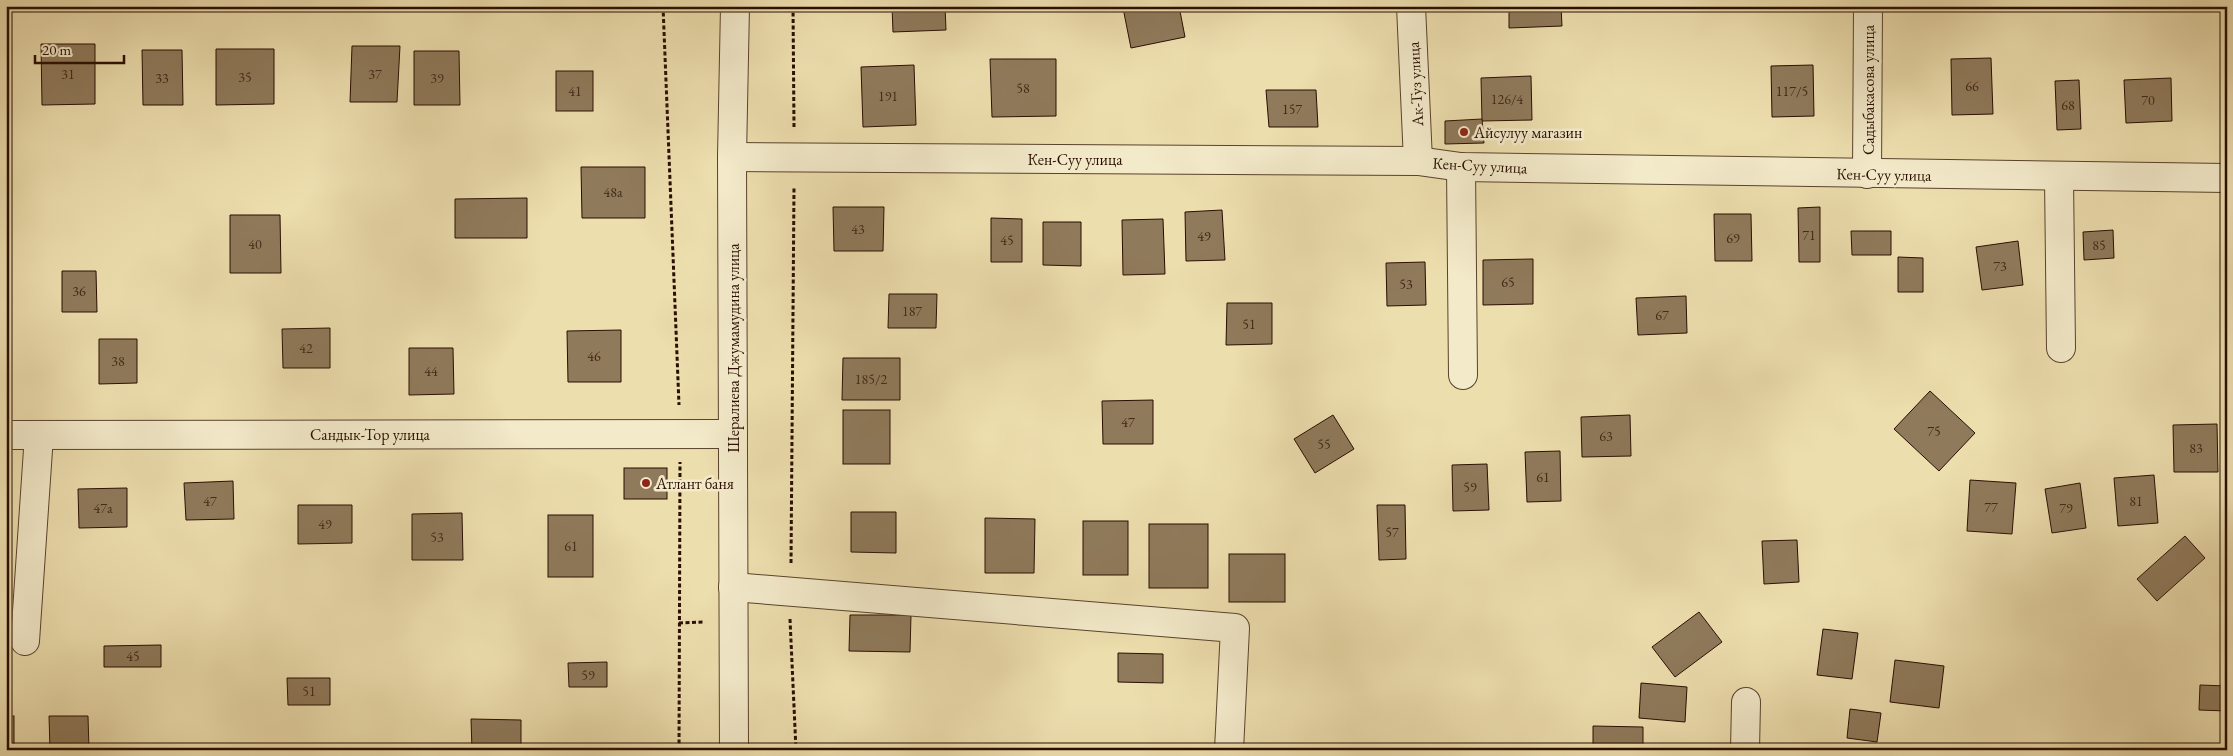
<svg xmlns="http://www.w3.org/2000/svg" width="2233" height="756" viewBox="0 0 2233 756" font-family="'EB Garamond',serif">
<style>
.building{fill:#8f7a5b;stroke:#290e01}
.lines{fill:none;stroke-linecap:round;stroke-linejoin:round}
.minor-casing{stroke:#5a422c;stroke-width:30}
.path{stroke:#290e01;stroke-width:3;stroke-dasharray:4 2.5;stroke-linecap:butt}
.minor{stroke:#f3eaca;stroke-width:28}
.poi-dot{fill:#8f2418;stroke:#f3eaca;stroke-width:2}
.labels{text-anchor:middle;stroke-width:5;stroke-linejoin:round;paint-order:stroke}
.number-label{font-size:14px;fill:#422918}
.street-label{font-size:16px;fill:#290e01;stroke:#f3eaca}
.poi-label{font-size:16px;fill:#290e01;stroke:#f3eaca;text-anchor:start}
</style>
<rect width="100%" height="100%" fill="#eddeae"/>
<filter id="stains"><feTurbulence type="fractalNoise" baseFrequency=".004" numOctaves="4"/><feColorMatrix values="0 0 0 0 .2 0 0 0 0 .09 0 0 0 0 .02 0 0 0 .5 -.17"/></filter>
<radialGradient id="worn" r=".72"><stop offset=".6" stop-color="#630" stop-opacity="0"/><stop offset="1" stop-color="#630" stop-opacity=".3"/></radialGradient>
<!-- building -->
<g class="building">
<path d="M892,6H945L946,30L893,32Z"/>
<path d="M1133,6H1179L1185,37L1131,48L1123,8Z"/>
<path d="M1509,6H1561L1562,26L1509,28Z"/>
<path d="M41,44H95V104L42,105Z"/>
<path d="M352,46H400L397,102H350Z"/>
<path d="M216,49H274V104L216,105Z"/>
<path d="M142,50H182L183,105H143Z"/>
<path d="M414,51H459L460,105H414Z"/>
<path d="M1991,58L1993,114L1952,115L1951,59Z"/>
<path d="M990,59H1056V116L992,117Z"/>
<path d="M914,65L916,125L863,127L861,67Z"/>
<path d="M1813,65L1814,116L1772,117L1771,66Z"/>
<rect x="556" y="71" width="37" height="40"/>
<path d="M1531,76L1532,120L1482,121L1481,78Z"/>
<path d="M2171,78L2172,121L2126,123L2124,80Z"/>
<path d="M2079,80L2081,129L2057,130L2055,81Z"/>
<path d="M1266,90H1316L1318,127H1269Z"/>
<path d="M1482,119L1484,143L1445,144V121Z"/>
<path d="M581,167H645V218H582Z"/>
<path d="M527,198V238H455V199Z"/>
<path d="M833,207H884L883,251H834Z"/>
<path d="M1820,207V262H1799L1798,208Z"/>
<path d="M1222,210L1225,260L1186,261L1185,212Z"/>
<path d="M1714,214H1751L1752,261H1715Z"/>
<path d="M230,215H280L281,273H230Z"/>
<path d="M991,218L1022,219V262H991Z"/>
<path d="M1163,219L1165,274L1123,275L1122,220Z"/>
<path d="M1043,222H1081V266L1043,265Z"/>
<path d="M2113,230L2114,258L2084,260L2083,232Z"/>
<path d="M1851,231H1891V255H1852Z"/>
<path d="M2018,241L2023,285L1982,290L1976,247Z"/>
<path d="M1898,257L1923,258V292H1898Z"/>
<path d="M1533,259V304L1483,305V260Z"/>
<path d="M1425,262L1426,305L1387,306L1386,263Z"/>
<path d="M62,271H96L97,312H62Z"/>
<path d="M889,294H937L936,328H888Z"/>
<path d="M1686,296L1687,333L1638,335L1636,298Z"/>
<path d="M1227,303H1272V344L1226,345Z"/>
<path d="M330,328V368H283L282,329Z"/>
<path d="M621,330V382H568L567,331Z"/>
<path d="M99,339H137V383L99,384Z"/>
<path d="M409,348H453L454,394L409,395Z"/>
<path d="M843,358H900V400H842Z"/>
<path d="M1930,391L1975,433L1939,471L1894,429Z"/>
<path d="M1153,400V444H1103L1102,401Z"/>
<rect x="843" y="410" width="47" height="54"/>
<path d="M1333,415L1354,449L1315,473L1294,439Z"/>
<path d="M1630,415L1631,456L1582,457L1581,417Z"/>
<path d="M2217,424L2218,472H2174L2173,425Z"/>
<path d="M1560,451L1561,501L1527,502L1525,452Z"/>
<path d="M1487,464L1489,510L1453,511L1452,465Z"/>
<rect x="624" y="468" width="43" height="31"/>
<path d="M2154,475L2158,523L2118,526L2114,478Z"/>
<path d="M1970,480L2016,483L2012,534L1967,531Z"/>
<path d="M233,481L234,519L186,520L184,483Z"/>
<path d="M2080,483L2086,528L2052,533L2045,489Z"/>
<path d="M127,488V527L79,528L78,489Z"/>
<path d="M298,505H352V543L298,544Z"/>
<path d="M1377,505H1405L1406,559L1379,560Z"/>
<path d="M851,512H896V553L851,552Z"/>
<path d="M462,513L463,560H412V514Z"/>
<rect x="548" y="515" width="45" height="62"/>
<path d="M985,518L1035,519L1034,573H985Z"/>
<rect x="1083" y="521" width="45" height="54"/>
<rect x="1149" y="524" width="59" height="64"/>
<path d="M2185,536L2205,558L2157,601L2137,579Z"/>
<path d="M1797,540L1799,582L1764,584L1762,541Z"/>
<rect x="1229" y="554" width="56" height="48"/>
<path d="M1699,612L1722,642L1675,677L1652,647Z"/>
<path d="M850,615H911L910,652L849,651Z"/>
<path d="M1823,629L1858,633L1852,679L1817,675Z"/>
<path d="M161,645V667H104V646Z"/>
<path d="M1118,653L1163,654V683L1118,682Z"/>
<path d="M1895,660L1944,666L1939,708L1890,702Z"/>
<path d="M607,662V687H569L568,663Z"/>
<path d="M287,678H330V705H288Z"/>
<path d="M1641,683L1687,687L1685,722L1639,718Z"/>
<path d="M2200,685L2227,686V711L2199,710Z"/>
<path d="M1850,709L1881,713L1877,742L1847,738Z"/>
<rect x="6" y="716" width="8" height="34"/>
<path d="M49,716H88L89,750H50Z"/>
<path d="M471,719L521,720V750H472Z"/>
<path d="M1593,726L1643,727V750H1593Z"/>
</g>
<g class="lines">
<!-- minor casing -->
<g class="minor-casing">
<g id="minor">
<path d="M1411,6L1418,161"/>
<path d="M732,157L1418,161L1461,167L2227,178"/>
<path d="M1461,167L1463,375"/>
<path d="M1867,174L1868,6"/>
<path d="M2059,177L2061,348"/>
<path d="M6,435L733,434"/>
<path d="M733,587L1235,628L1229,750"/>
<path d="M25,641L39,435"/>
<path d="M734,750L732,157L735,6"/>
<path d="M1745,750L1746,702"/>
</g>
</g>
<!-- path -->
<g class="path">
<path d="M663,6L679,405"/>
<path d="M793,6L794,128"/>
<path d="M791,563L794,187"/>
<path d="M790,619L796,750"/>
<path d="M679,623L705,622"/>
<path d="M679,750L680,462"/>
</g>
<!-- minor -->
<use href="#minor" class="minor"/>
</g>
<!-- markers -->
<g class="poi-dot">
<circle cx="1464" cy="132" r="5"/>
<circle cx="646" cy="483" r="5"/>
</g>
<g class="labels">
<!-- number labels -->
<g class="number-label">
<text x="68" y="79">31</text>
<text x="375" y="79">37</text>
<text x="245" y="82">35</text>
<text x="162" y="83">33</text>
<text x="437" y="83">39</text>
<text x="1972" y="91">66</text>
<text x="1023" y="93">58</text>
<text x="575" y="96">41</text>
<text x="1792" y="96">117/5</text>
<text x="888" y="101">191</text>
<text x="1507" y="104">126/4</text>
<text x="2148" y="105">70</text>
<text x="2068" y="110">68</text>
<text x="1292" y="114">157</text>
<text x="613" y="197">48а</text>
<text x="858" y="234">43</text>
<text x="1809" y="240">71</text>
<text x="1204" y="241">49</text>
<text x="1733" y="243">69</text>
<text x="1007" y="245">45</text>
<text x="255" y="249">40</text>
<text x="2099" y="250">85</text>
<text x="2000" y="271">73</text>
<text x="1508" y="287">65</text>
<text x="1406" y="289">53</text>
<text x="79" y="296">36</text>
<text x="912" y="316">187</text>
<text x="1662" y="320">67</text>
<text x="1249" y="329">51</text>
<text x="306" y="353">42</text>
<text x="594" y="361">46</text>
<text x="118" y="366">38</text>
<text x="431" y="376">44</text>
<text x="871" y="384">185/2</text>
<text x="1128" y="427">47</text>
<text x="1934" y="436">75</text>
<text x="1606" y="441">63</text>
<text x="1324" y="449">55</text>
<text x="2196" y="453">83</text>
<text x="1543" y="482">61</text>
<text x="1470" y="492">59</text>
<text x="210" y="506">47</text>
<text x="2136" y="506">81</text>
<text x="1991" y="512">77</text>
<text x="103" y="513">47а</text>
<text x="2066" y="513">79</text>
<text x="325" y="529">49</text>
<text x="1392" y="537">57</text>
<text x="437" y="542">53</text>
<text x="571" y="551">61</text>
<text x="133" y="661">45</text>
<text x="588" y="680">59</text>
<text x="309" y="696">51</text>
</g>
<!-- street labels -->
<g class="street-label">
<text transform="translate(1415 84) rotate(-93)" y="6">Ак-Туз улица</text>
<text transform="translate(1868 90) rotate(-90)" y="6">Садыбакасова улица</text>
<text x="1075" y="165">Кен-Суу улица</text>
<text transform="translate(1480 165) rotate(3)" y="6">Кен-Суу улица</text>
<text transform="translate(1884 174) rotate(1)" y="6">Кен-Суу улица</text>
<text transform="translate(733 348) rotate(-90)" y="6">Шералиева Джумамудина улица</text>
<text x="370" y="440">Сандык-Тор улица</text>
</g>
<!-- poi labels -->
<g class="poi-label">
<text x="1474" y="138">Айсулуу магазин</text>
<text x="656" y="489">Атлант баня</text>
</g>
</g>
<!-- margin -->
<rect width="2233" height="756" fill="none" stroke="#eddeae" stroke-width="25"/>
<rect x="8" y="8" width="2218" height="741" fill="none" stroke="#290e01" stroke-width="2.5"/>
<rect x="12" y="12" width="2208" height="731" fill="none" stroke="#290e01"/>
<!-- scale -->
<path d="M35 55v8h89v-8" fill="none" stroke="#290e01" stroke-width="2.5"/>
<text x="42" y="55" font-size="15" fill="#290e01" stroke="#f3eaca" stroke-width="4" paint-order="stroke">20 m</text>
<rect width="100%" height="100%" filter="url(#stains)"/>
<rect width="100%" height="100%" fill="url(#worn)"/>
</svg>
